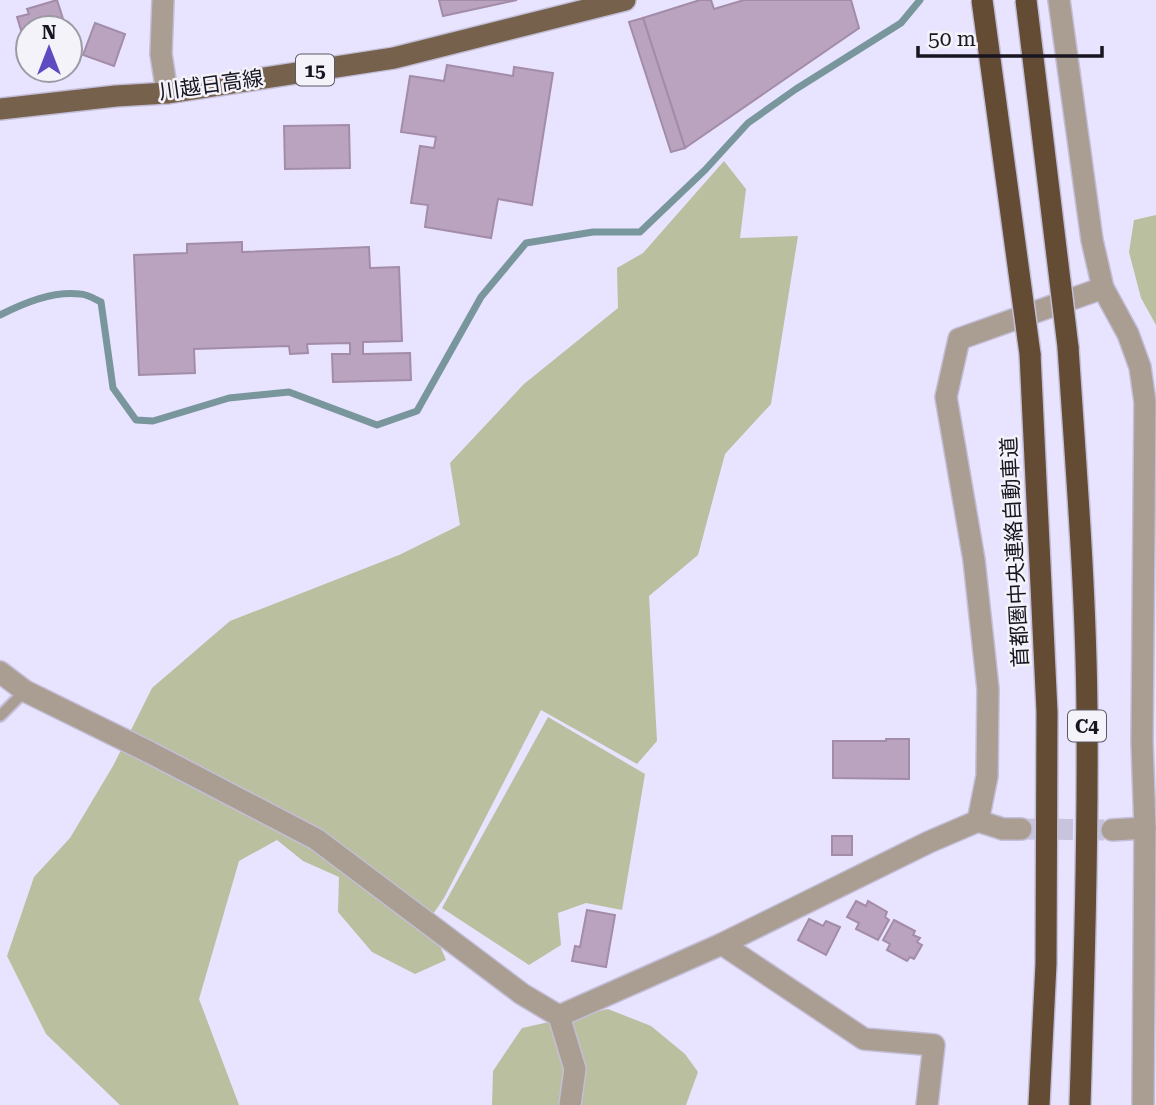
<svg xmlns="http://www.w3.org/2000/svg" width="1156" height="1105" viewBox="0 0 1156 1105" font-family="'Roboto Serif','Noto Sans JP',serif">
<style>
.green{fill:#babf9f}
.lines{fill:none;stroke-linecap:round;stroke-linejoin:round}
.stream{stroke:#79969d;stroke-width:7}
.building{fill:#baa3bf;stroke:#a38ca8;stroke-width:2}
.minor-tunnel{stroke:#c9c4de;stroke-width:21;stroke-dasharray:21 10;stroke-linecap:butt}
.service-casing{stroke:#c3bed7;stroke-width:14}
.minor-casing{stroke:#c3bed7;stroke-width:24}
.tertiary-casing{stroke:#c3bed7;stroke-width:24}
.primary-casing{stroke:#c3bed7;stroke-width:24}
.motorway-casing{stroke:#c3bed7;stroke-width:24}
.service{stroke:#aa9d92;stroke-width:10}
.minor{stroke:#aa9d92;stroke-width:21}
.tertiary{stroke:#aa9d92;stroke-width:21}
.primary{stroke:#76614d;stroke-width:21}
.motorway{stroke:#634b34;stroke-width:21}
.motorway-bridge-casing{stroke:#c3bed7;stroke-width:24;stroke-linecap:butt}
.motorway-bridge{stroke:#634b34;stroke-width:21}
.labels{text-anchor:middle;stroke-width:5;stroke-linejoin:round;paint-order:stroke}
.shield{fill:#f4f3fa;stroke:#5a5862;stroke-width:2}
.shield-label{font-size:19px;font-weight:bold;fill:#181521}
.street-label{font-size:21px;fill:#181521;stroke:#f4f3fa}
</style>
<rect width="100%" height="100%" fill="#e8e3ff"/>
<!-- green -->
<g class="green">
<path d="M724,161L746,189L740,238L798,236L771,404L725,454L698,555L649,596L657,741L637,764L541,710L444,898L429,920L446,960L415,974L372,952L338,912L339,877L303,861L277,840L239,861L199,999L239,1105H120L46,1034L7,956L34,877L70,838L113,766L152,688L230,621L399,555L460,525L450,463L524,384L618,308L617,268L643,253Z"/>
<path d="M1156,215V325L1141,298L1129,252L1134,220Z"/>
<path d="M548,717L645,774L622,910L586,903L558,913L561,945L529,965L442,908Z"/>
<path d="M608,1009L651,1026L685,1054L698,1072L686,1105H492L493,1071L522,1028Z"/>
</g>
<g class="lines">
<!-- stream -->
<path class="stream" d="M0,315C24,303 52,291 80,294C87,294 95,299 101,302L113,388L136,420L153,421L229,398L289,392L377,425L417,411L481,297L526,243L593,232H640L705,170L748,123L796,89L901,23L920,0"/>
</g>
<!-- building -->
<g class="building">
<path d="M57,0L65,25L54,28H28V42L25,43L17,17L29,14L27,9Z"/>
<path d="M439,0H517L443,16Z"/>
<path d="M700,0H711L714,9L744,0H851L859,28L685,148L643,18Z"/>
<path d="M643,18L685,148L671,152L629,22Z"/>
<path d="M95,23L125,34L114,66L83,55Z"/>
<path d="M447,65L513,76L514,67L553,73L532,205L498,199L491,238L425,227L428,205L411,203L420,146L434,148L436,137L401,132L410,76L444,81Z"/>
<path d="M349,125L350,168L285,169L284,126Z"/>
<path d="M242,242V252L369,247L370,268L399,267L402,341L363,342V354L410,353L411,380L333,382L332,354H350V343L307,344L308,353L290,354L289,346L194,349L195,373L139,375L134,255L187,253V244Z"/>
<path d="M886,739H909V779L833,778V741H886Z"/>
<rect x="832" y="836" width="20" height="19"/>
<path d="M856,901L866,906L868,901L887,912L885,917L889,920L878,940L856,929L859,923L847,917Z"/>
<path d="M587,910L615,915L606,967L572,961L575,946L580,947Z"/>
<path d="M809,919L823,926L826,921L840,927L826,955L798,940Z"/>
<path d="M894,920L915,931L913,935L920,938L917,942L922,945L914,959L910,957L907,961L887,950L890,944L883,940Z"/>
</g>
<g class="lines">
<!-- minor-tunnel -->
<path class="minor-tunnel" d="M1021,829L1112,830"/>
<!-- service casing -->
<g class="service-casing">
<path id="service" d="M0,716L25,691"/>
</g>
<!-- minor casing -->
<g class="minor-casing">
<g id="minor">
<path d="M0,672L25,691L149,752L316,839L522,994L559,1016L575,1069L570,1105"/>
<path d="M978,821L1003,829H1021"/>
<path d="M1112,830L1145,828"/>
<path d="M722,944L864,1039L934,1045L927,1105"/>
<path d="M559,1016L722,944L929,842L978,821L987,776L988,689L974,560L946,397L959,339L1103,288"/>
</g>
</g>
<!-- tertiary casing -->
<g class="tertiary-casing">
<g id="tertiary">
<path d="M163,0L161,54L167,93"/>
<path d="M1059,0L1092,240L1103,288L1128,334L1140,367L1145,402L1142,742L1145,828L1143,1105"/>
</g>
</g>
<!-- primary casing -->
<g class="primary-casing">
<path id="primary" d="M0,109L116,96L167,93L394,58L625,0"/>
</g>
<!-- motorway casing -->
<g class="motorway-casing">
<g id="motorway">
<path d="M1068,347C1076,469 1086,591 1087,713C1088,843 1084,974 1080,1105"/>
<path d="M1030,354L1047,712L1046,964L1039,1105"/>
</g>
</g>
<!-- service -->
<use href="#service" class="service"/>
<!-- minor -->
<use href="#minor" class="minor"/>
<!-- tertiary -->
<use href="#tertiary" class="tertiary"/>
<!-- primary -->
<use href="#primary" class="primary"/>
<!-- motorway -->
<use href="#motorway" class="motorway"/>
<!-- motorway-bridge casing -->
<g class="motorway-bridge-casing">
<g id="motorway-bridge">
<path d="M982,0L1030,354"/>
<path d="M1026,0L1068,347"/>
</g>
</g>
<!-- motorway-bridge -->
<use href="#motorway-bridge" class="motorway-bridge"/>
</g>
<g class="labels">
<!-- shield labels -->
<g class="shield">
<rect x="296" y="54.5" width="38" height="31" rx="5"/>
<rect x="1068" y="710.5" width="38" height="31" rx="5"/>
</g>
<g class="shield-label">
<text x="315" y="77">15</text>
<text x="1087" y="733">C4</text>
</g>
<!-- street labels -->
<g class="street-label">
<text transform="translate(211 85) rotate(-8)" y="7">川越日高線</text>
<text transform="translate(1015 552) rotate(-93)" y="7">首都圏中央連絡自動車道</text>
</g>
</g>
<!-- north arrow -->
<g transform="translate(49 49)"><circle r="33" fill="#f4f3fa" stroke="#9c9aa3" stroke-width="2"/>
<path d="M0-5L12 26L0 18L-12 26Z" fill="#604ac2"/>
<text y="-10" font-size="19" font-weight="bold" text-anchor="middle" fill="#181521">N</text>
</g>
<!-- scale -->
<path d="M918 46v10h184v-10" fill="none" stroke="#181521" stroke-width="3.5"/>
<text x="928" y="46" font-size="21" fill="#181521" stroke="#f4f3fa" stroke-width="5" paint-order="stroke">50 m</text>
</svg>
